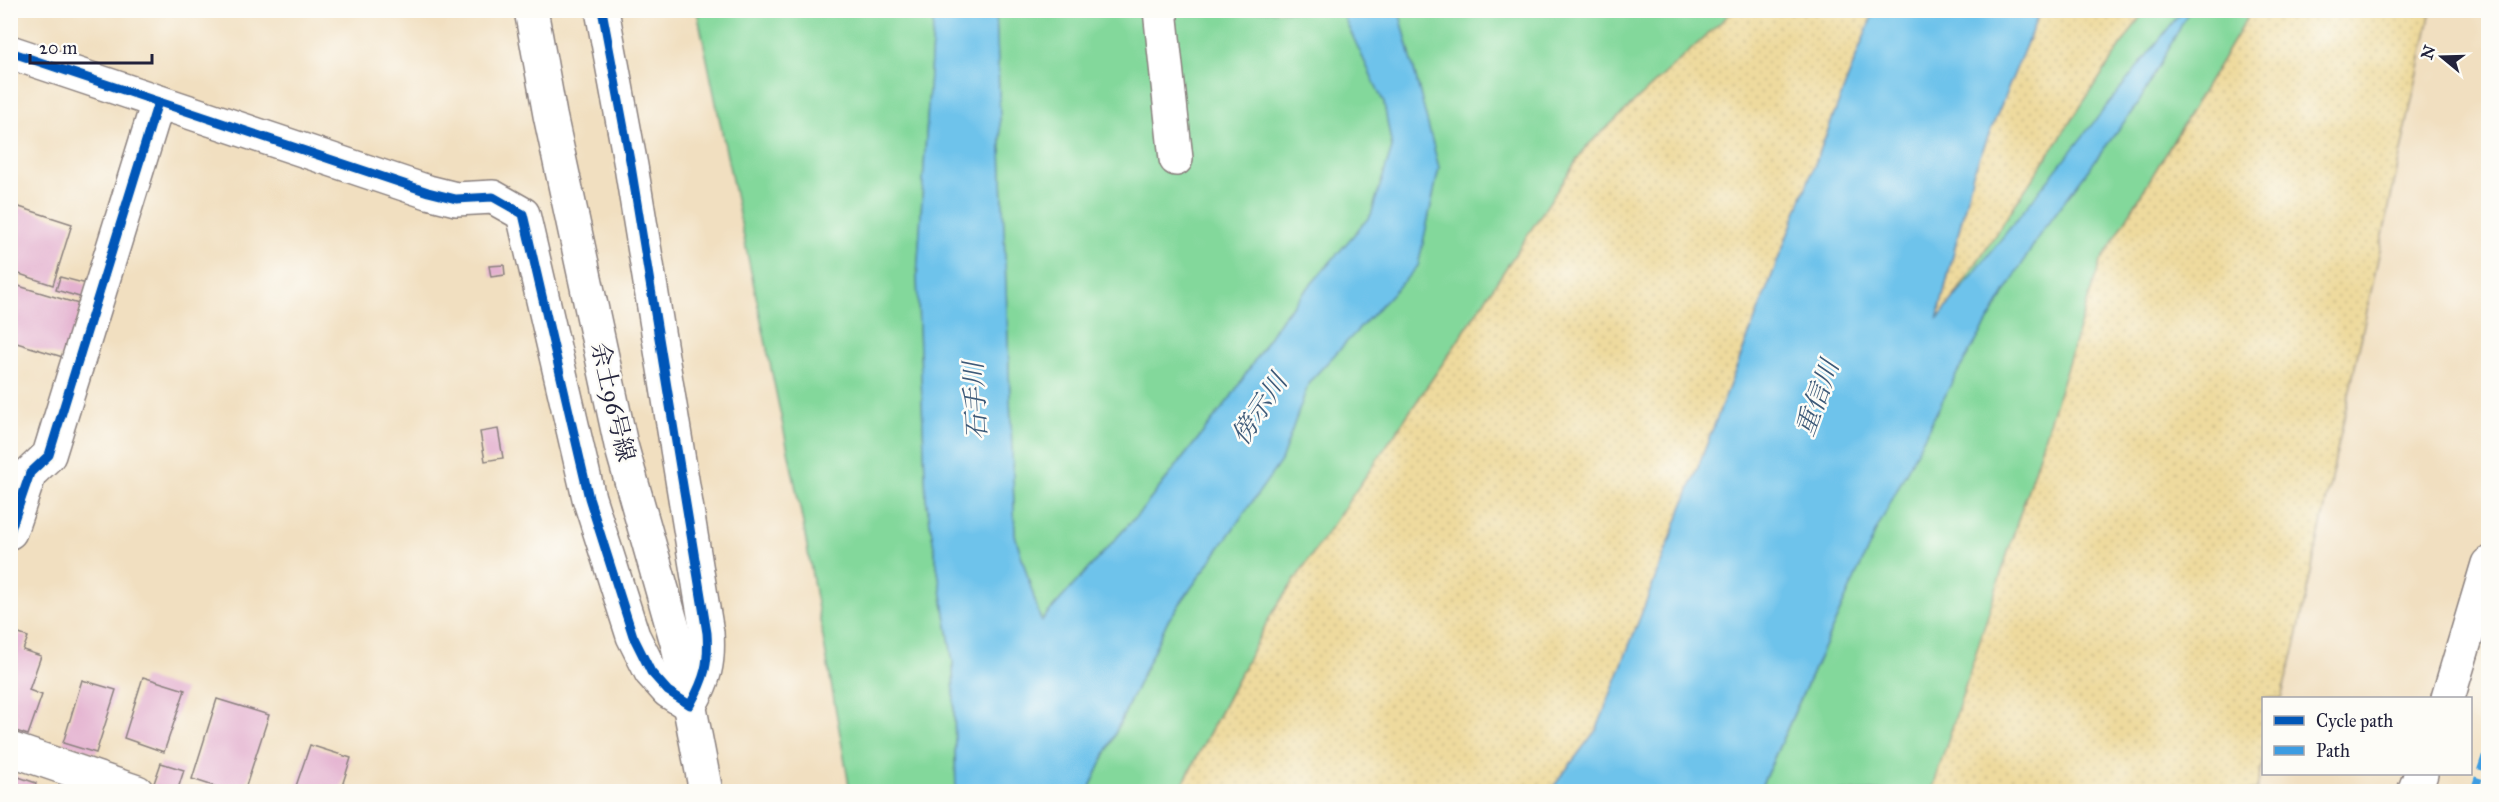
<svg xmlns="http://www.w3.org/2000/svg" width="2499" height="802" viewBox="0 0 2499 802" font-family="'IM FELL Great Primer','Noto Serif JP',serif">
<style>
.green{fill:#83d89b;stroke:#527d6b;stroke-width:1.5}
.sand{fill:url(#sand-dots);stroke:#887e6c;stroke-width:1.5}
.water{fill:#6ec3eb;stroke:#487293;stroke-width:1.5}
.building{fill:#e4b2d0}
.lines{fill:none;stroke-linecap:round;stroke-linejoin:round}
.street-casing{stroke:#8a807e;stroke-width:36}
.secondary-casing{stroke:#8a807e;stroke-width:36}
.street{stroke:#fff;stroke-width:33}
.secondary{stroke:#fff;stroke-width:33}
.quiet{stroke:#3c9ce2;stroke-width:8;stroke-dasharray:15 8;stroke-linecap:butt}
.cycleway-casing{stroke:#fdfcf7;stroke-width:13}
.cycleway{stroke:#0057b8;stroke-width:9}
.labels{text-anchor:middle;stroke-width:5;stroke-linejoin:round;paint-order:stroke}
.street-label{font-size:24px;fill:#22223b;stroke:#fdfcf7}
.water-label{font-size:26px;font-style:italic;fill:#3d5a79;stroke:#fdfcf7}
</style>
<defs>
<pattern id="sand-dots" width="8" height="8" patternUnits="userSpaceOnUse" patternTransform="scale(1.5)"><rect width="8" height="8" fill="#eeda9e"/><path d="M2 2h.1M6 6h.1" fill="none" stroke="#ccbb89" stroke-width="1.8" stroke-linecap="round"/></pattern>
</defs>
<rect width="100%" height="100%" fill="#fdfcf7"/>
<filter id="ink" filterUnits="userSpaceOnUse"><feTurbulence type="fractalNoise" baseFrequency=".0167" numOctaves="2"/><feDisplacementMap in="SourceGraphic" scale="12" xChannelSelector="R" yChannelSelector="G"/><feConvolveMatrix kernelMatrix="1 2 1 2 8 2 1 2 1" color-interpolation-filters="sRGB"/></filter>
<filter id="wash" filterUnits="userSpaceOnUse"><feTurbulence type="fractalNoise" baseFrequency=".008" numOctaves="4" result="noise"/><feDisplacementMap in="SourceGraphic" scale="24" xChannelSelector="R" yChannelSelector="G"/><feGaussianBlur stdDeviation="1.35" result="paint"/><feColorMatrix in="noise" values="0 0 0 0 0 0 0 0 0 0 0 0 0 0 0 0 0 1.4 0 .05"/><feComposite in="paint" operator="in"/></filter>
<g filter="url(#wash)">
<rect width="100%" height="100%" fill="#f1dfc0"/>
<!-- green -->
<g class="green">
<path d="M697,11H934L917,277L926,498L953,663L956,791H850L802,518Z"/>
<path d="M996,11H1341L1384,103L1392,148L1371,215L1282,318L1231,397L1142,510L1041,621L1015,535Z"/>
<path d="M1399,11H1733L1585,148L1452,350L1271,615L1179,791L1088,792L1167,622L1281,461L1309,382L1418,266L1439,168Z"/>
<path d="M2144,11H2182L1937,322Z"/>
<path d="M2189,11H2251L2100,263L1932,791L1759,792L1876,531L1953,380L2040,234L2139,102Z"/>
</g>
<!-- sand -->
<g class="sand">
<path d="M1733,11H1874L1597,729L1550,791L1179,792L1271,615L1452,350L1585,148Z"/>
<path d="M2040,11H2144L1937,322L1973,173Z"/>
<path d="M2251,11H2431L2295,647L2281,698H2264L2263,764L2256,791H1932L2100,263Z"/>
</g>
<!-- water -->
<g class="water">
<path d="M934,11H996L1015,535L1041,621L1142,510L1231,397L1282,318L1371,215L1392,148L1384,103L1341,11H1399L1439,168L1418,266L1309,382L1281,461L1167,622L1088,791H956L953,662L926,498L917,277Z"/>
<path d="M1874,11H2040L1973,173L1937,320L2182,11H2189L2139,102L2040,234L1953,380L1876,531L1759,791H1550L1597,729Z"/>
</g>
<g id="blocks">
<!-- building -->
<g class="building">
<path d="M10,204L72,224L53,285L10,271Z"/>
<path d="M504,265L505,275L491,277L489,266Z"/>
<path d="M60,277L87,284L83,298L56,290Z"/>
<path d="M12,284L82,305L66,358L10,341Z"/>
<path d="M498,429L503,458L485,461L480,432Z"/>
<path d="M10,631L28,637L23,650L41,656L29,690L42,695L28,735L10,729Z"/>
<path d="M143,677L185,690L164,752L124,738Z"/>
<path d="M82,680L116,690L96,753L63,743Z"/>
<path d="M217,699L269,715L244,792H232L192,779Z"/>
<path d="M310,745L351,758L340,792H294Z"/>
<path d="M161,763L184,770L177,792L153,786Z"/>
<path d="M10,774L36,783L33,792H10Z"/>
</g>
</g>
</g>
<g filter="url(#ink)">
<use href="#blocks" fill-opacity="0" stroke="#8a807e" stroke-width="1.5"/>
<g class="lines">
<!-- street casing -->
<g class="street-casing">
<g id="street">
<path d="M1160,10L1176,159"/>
<path d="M10,52L428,192L456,199L493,197L523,214L589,498L633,636L651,672L668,691L690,705C705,678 709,663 707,633L631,166L602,10"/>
<path d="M10,532L30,473L49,455L158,102"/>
<path d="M2448,698L2488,564"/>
<path d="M10,749L137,792"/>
<path d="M2414,792L2421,774"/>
</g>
</g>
<!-- secondary casing -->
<g class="secondary-casing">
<path id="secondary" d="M531,10L550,115L621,445L678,646L706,792"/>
</g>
<!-- street -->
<use href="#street" class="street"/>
<!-- secondary -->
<use href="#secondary" class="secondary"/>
<!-- quiet -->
<path class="quiet" d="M2474,792L2488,749"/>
<!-- cycleway casing -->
<g class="cycleway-casing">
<g id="cycleway">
<path d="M10,52L428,192L456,199L493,197L523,214L589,498L633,636L651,672L668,691L690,705C705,678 709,663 707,633L631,166L602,10"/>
<path d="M10,532L30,473L49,455L158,102"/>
</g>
</g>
<!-- cycleway -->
<use href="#cycleway" class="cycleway"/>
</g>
</g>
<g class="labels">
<!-- street labels -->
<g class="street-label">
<text transform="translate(613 402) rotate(77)" y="8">余土96号線</text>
</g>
<!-- water labels -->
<g class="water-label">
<text transform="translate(1817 398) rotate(-70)" y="9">重信川</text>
<text transform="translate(975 401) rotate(-93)" y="9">石手川</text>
<text transform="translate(1259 409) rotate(-57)" y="9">傍示川</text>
</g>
</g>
<!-- margin -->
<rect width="2499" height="802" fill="none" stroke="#fdfcf7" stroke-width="36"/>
<!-- legend -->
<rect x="2262" y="697" width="210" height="78" fill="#fdfcf7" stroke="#a5a5ac" stroke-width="1.5"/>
<rect x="2274" y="716" width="30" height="9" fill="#0057b8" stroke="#a5a5ac" stroke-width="1.5"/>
<text x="2316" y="727" font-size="18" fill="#22223b">Cycle path</text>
<rect x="2274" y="746" width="30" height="9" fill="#3c9ce2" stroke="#a5a5ac" stroke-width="1.5"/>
<text x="2316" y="757" font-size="18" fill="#22223b">Path</text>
<!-- north arrow -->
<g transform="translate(2442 57) rotate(289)" stroke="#fdfcf7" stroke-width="4.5" paint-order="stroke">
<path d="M0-4.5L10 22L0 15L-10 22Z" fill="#22223b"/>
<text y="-9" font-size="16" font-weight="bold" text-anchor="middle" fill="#22223b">N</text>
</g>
<!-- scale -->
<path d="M30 54v9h122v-9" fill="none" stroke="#22223b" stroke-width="3"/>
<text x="39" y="54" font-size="18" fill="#22223b" stroke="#fdfcf7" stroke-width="4.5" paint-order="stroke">20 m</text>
</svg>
